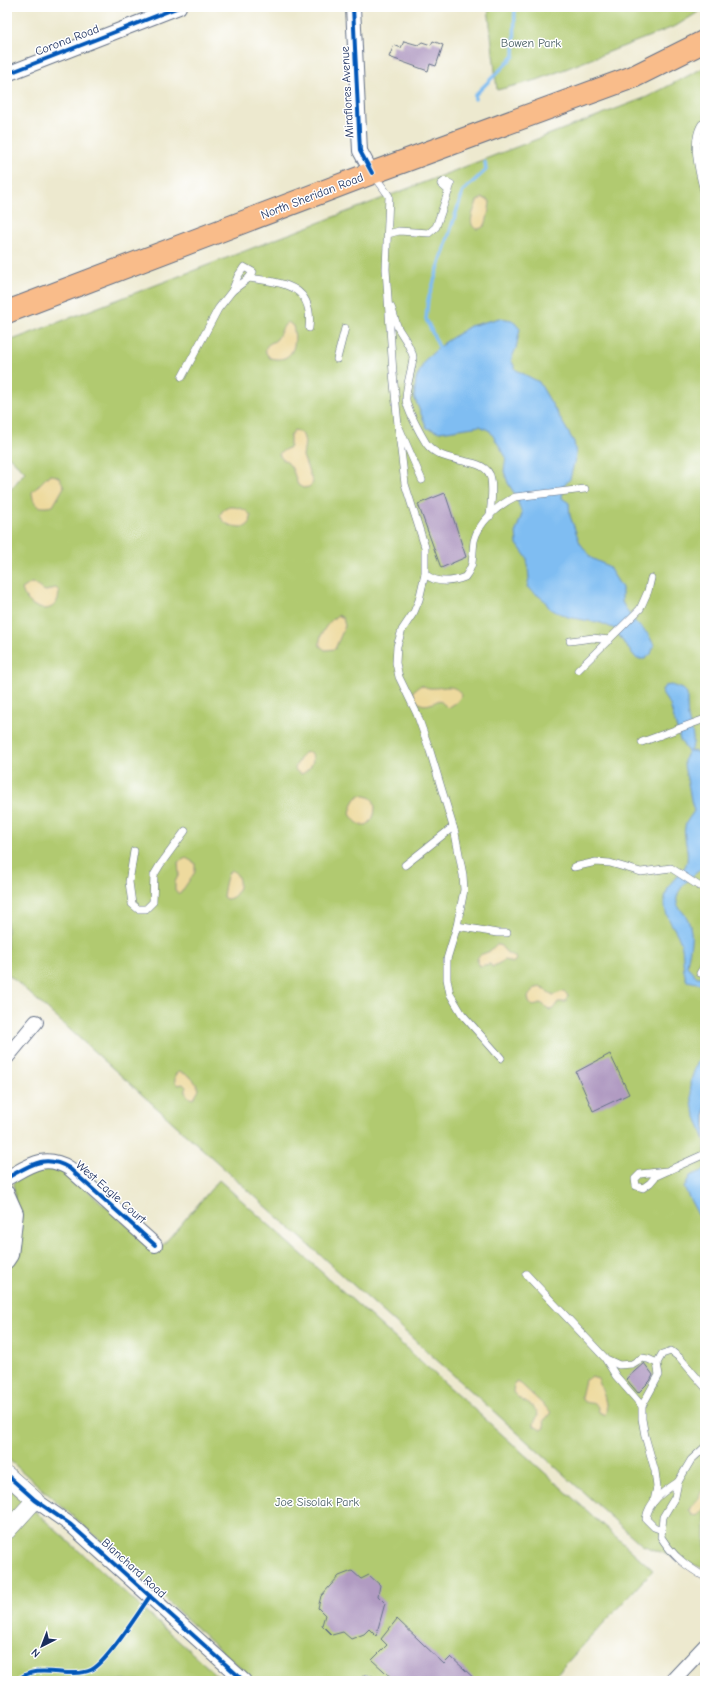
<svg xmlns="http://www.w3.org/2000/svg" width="712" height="1688" viewBox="0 0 712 1688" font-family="'Comic Neue',sans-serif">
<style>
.green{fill:#b1ca6f;stroke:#667c66}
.sand{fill:#eeda9e;stroke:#84847e}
.water{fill:#7fbdf2;stroke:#4d76a8}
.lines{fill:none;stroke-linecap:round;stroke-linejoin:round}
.stream{stroke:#7fbdf2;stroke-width:3.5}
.building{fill:#b19bc2}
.service-casing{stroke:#647086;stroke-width:8}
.minor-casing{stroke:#647086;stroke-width:16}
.tertiary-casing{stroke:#647086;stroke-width:18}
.primary-casing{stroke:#647086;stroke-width:24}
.service{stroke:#fff;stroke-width:7}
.minor{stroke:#fff;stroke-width:14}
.tertiary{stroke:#fff;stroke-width:17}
.primary{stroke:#f9bc8a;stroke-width:22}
.cycleway-casing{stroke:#fff;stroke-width:6}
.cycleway{stroke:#0057b8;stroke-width:4}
.labels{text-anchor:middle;stroke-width:3;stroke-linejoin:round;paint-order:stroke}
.street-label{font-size:12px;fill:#1b2f5e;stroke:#fff}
.park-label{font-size:12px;fill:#485e63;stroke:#fff}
</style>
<rect width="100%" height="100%" fill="#fff"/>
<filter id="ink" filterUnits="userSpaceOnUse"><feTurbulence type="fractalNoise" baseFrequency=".025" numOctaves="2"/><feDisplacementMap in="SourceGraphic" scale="8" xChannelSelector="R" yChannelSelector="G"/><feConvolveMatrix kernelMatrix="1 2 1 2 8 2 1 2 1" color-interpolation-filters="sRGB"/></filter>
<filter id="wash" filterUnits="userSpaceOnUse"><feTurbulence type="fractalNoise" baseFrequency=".012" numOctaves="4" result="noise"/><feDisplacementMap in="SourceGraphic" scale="16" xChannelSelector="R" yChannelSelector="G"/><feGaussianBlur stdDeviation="0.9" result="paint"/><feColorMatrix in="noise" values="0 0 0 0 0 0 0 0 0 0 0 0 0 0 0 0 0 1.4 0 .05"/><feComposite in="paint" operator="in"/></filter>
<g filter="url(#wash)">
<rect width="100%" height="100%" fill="#ede9cf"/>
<!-- green -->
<g class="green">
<path d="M488,7H705V8L676,26L537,80L497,90Z"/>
<path d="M705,67V1569L642,1545L7,973V494L25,472L7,455V342L647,97Z"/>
<path d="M55,1168L69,1174L157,1252L219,1180L653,1570L550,1681H254L127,1564L7,1458V1266L15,1195L13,1184C22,1170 39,1168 55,1168Z"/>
<path d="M7,1486L223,1681H7Z"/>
</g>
<!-- sand -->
<g class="sand">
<path d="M483,198L490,201C490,205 487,222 485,225C483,228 479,229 476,229C466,223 475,210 477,201Z"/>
<path d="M288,322L293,326C298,344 293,364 270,358L266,353C264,343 272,344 277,339C281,333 282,326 288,322Z"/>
<path d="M294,430L298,431L303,435L305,442L303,456L313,483L309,487L303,488L298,485C295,478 294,469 288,463C284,460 281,459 279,454L281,452L290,447V437Z"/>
<path d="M49,475C59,475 60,478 64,487L53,506C39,509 33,506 32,492Z"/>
<path d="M229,507C238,507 245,508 251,516L250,523L245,527C234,527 224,526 220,515L223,510Z"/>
<path d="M31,583C37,583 39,590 46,591C48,591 53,588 56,588L59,591C59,618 28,612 22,589Z"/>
<path d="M338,615L343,618L345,626L335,649L325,650L320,646C318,634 329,621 338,615Z"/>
<path d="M421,685C424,686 427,688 430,688C442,689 454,682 462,695L457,702L448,708L439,700C427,707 416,708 413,691Z"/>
<path d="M311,752C316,762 310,769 302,774C290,770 297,765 300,759C301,757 302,755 304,753Z"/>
<path d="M360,795C364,796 369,796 372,799C381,808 368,843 350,814C351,807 354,799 360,795Z"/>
<path d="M186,858L195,863V872L180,894L175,890V882L179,874L178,862Z"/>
<path d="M231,870C244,875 241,899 226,899L223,897C224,890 226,874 231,870Z"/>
<path d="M496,945H500L506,952L515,957L516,960L512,963L505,960L492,967L490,964L480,966L477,963C477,954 481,955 488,952C491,951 493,947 496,945Z"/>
<path d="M540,987L553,995L564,991L568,996L565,1002H558L553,1009L550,1010L541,1003C533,1008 529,1006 528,997L533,989Z"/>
<path d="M178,1072C189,1074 194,1079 199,1089L193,1099L190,1098L186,1094V1087L183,1084L178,1085L175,1082V1075Z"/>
<path d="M591,1377L598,1379C601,1387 610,1408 605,1415L599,1412C597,1399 592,1406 583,1401L581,1397L585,1380Z"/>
<path d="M517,1382L521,1384L550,1411L551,1414L544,1420L545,1428L541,1430L534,1426V1423L538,1415C536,1404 519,1402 513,1392L514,1384Z"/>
<path d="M705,1488V1507L699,1515L693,1516L689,1510C691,1505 695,1503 698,1499C701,1495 700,1491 705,1488Z"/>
</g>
<!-- water -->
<g class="water">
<path d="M500,318L512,320L520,329L516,348L511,360L516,370L539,382L574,442L576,455L570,479L563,487L562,498L569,503L570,516L580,543L591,558L608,566L622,588V602L627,611L636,623L648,634L654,645L651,654L645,659H637L626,646L615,629L601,623L568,617L550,609L544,600L527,587L529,578L527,558L517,544L516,531L522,514L516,496L508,483L504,471L506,457L490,431L480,426L440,432L427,428L414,397L416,379L425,360L444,343L470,326Z"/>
<path d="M671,685L682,689L687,694C687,702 687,710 688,717C690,728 698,743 689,751C696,751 701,753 705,760V865C698,872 681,884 678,894C673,907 684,910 688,920C695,937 689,949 687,966L697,977H703L705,975V982L702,984L687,981C682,969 684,961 682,948C678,926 658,916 667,891C670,879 685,873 687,861C689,849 683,838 685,827C686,821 691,816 694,811C690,800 690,790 687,779C685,770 681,760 688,752L680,740L670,705L663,695L662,690L665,686Z"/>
<path d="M705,1042V1140L693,1109L690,1083L697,1063L702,1054Z"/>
<path d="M705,1170V1228L684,1188L690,1176Z"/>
</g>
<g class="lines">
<!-- stream -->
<g class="stream">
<path d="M475,99V95L514,56L515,7"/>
<path d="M439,347L426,319L428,300L463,191L486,170L485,162"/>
</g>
</g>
<g id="blocks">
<!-- building -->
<g class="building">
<path d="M404,41L418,45L422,42L431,45L433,41L443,45L436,66L430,64L428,71L389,57L394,45L401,48Z"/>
<path d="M445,493L466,557L441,568L418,504Z"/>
<path d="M610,1054L629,1094L593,1111L576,1072Z"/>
<path d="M644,1363L653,1375L650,1381L638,1393L626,1379Z"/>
<path d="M352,1571L361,1579L369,1575L380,1585L378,1596L385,1603L376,1636L369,1629L364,1634L351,1639L343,1632L332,1635L322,1625L325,1615L318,1608L321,1596L339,1576Z"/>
<path d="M397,1619L444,1664L451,1657L477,1681H395L372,1660L387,1645L381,1639Z"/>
</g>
</g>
</g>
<g filter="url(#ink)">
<use href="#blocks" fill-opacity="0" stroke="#647086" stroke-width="1"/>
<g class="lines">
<!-- service casing -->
<g class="service-casing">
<g id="service">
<path d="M705,124H702C690,142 700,176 705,195"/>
<path d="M697,140L705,136"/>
<path d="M374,175L389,196L386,269L393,373L398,425L422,480"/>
<path d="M388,234L399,231L429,233L436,227L451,184L445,181L441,184L449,191"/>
<path d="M232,291L238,276L244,267L253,272L249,278"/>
<path d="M391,307C394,314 395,321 398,328C402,335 407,341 410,349C411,351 413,354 413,357C412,371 406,385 406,399C406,408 421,435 426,443C443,468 487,454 491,479C493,491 491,504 490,516"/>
<path d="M337,359L345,328"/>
<path d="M182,377L218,309L232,291L249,278C284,283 314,285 309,328"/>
<path d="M398,425L405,484L425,547V574L419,600L414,612L402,630L397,646L396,663L399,677L417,714L430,751L455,833L463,875L464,890L457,926L447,959V979L450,994L462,1014L501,1058"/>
<path d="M425,574C437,584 452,582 465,577C468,573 471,568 472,563C473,556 473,548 474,541C478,523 498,505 515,497L585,489"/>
<path d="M570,641L593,638L609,640"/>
<path d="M578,670L640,609L648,591L651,578"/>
<path d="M642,742L705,719"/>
<path d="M134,851L129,882L132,904L138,909H146L153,902L154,875L160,865L185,831"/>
<path d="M405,865L453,827"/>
<path d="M574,867L596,862L610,863L641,872L671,868L699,886"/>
<path d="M457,926L497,933H507"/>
<path d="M700,973L705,965"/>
<path d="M666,1171L640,1174L635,1179L636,1186L643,1188L650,1183L656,1176L705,1154"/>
<path d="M526,1274L606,1359L619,1365L632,1364L642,1358L648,1359L657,1363"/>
<path d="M606,1360L616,1376L642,1406"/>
<path d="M705,1447L691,1460L678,1482L675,1497L663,1517L661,1537C673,1556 686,1566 705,1577"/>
<path d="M654,1501L657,1487L655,1471L645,1436L642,1419V1406L659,1375L657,1363L662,1354L671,1351L680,1358L705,1387"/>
<path d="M662,1530L654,1527L646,1519C648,1502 664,1491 678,1482"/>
<path d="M364,1681L366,1678L377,1681"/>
</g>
</g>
<!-- minor casing -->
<g class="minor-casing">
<g id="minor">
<path d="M353,7L360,151L372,173"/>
<path d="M7,74L179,7"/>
<path d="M7,1057L36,1022"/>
<path d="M7,1178C29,1166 44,1153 69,1168L155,1245"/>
<path d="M7,1193L16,1213L11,1255L7,1261"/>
<path d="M35,1500L71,1525L244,1681"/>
<path d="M672,1681L705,1646"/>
</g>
</g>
<!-- tertiary casing -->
<g class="tertiary-casing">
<path id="tertiary" d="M7,1475L35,1500L7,1531"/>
</g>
<!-- primary casing -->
<g class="primary-casing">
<path id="primary" d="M7,312L372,173L633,77L705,41"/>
</g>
<!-- service -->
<use href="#service" class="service"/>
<!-- minor -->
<use href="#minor" class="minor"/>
<!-- tertiary -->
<use href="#tertiary" class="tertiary"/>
<!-- primary -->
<use href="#primary" class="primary"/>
<!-- cycleway casing -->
<g class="cycleway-casing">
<g id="cycleway">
<path d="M353,7L360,151L372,173"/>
<path d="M7,74L179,7"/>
<path d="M7,1178C29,1166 44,1153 69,1168L155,1245"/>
<path d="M7,1475L35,1500L71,1525L244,1681"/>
<path d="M17,1681C36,1661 68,1680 91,1670C106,1664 139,1612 150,1596"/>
</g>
</g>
<!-- cycleway -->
<use href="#cycleway" class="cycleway"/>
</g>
</g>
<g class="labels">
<!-- street labels -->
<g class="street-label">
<text transform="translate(67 40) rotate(-21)" y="4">Corona Road</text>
<text transform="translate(347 92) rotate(-93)" y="4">Miraflores Avenue</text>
<text transform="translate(312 196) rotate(-21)" y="4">North Sheridan Road</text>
<text transform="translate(111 1192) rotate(41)" y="4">West Eagle Court</text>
<text transform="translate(134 1568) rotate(42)" y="4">Blanchard Road</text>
</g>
<!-- park labels -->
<g class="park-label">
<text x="531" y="47">Bowen Park</text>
<text x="317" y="1506">Joe Sisolak Park</text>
</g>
</g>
<!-- margin -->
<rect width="712" height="1688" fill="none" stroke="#fff" stroke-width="24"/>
<!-- north arrow -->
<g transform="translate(42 1646) rotate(222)" stroke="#ffffff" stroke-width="3" paint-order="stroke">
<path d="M0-3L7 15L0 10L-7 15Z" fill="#1b2f5e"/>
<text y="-6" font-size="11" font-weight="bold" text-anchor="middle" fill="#1b2f5e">N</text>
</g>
</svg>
